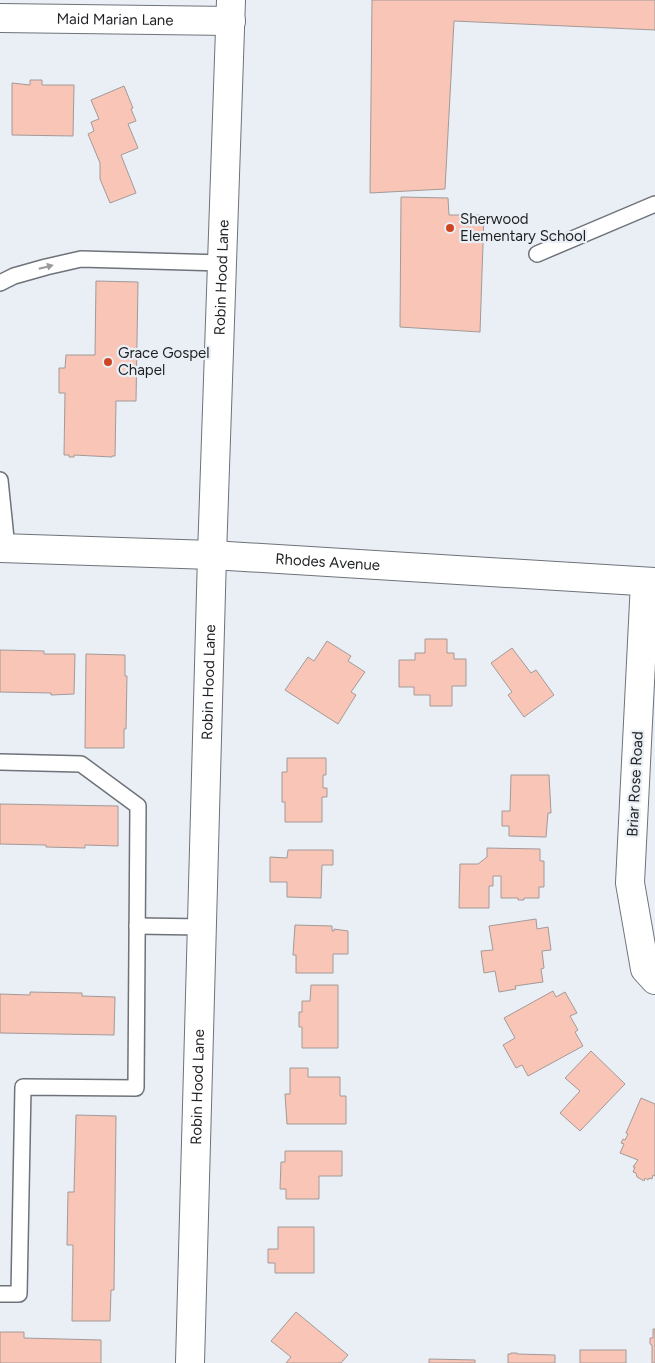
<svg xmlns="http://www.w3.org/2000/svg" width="655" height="1363" viewBox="0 0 655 1363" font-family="Figtree,sans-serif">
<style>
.building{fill:#f8c5b7;stroke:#a39a98}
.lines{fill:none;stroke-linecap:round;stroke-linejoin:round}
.service-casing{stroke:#6e7379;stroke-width:18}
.minor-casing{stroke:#6e7379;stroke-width:30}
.tertiary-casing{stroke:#6e7379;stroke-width:30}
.secondary-casing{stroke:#6e7379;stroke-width:30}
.service{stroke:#fff;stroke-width:15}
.minor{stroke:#fff;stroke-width:28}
.tertiary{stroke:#fff;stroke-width:28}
.secondary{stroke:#fff;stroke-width:28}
.oneway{fill:#9a9b9c}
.poi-dot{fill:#cf4522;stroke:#e9eff5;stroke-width:2}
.labels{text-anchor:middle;stroke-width:4.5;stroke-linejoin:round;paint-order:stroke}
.street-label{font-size:15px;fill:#1e2023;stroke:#e9eff5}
.poi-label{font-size:15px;fill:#1e2023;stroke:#e9eff5;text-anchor:start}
</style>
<rect width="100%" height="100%" fill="#e9eff5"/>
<!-- building -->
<g class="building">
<path d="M372,0H655V30L454,21L445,189L370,193Z"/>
<path d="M30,80H42V85H74L73,136L12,135V83L30,85Z"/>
<path d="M124,86L133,108L131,109L136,121L128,124L138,148L121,155L136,193L110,203L100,179V163L88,134L94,131L91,122L99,119L91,100Z"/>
<path d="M401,197L448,198L449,215H484L480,332L400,327Z"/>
<path d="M96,281L138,282L136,401H116L115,456H112V457L74,455V457H69V455H64L65,393H59V368H65L66,355H95Z"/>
<path d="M425,639H447V653H454V659H466V686H452V706H430V695H414V687H399V660H415V653H425Z"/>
<path d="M327,641L351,656L348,661L365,672L351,692L356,695L338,724L285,690L308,657L314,661Z"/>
<path d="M512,648L531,673L536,670L554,695L524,717L508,695L512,692L491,663Z"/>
<path d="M0,650L44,651V654H75L74,694L51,695V693L0,692Z"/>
<path d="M86,654L125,655V676H127L126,729H124V748H85Z"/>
<path d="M287,758H326V775H323V788H327V797H322V822H285V802H282V772H287Z"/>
<path d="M511,775H549L551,813H548L546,837L509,836V826H502V811H510Z"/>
<path d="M0,804L118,806V846L85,845V848L46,847V845L0,844Z"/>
<path d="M487,848L540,849V861H544V887H539V898H524V900H518V898H501V876H493V886H489V908H459L460,864H478L487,857Z"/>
<path d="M288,850H333V865H322L321,898L287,897V882H270V857L287,858Z"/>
<path d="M536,919L537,929L548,927L551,950L542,951L544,968L541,969L543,982L515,986L516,989L499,992L495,971L484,973L481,951L493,950L489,926Z"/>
<path d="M295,925L332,926V931H334V929L348,931V954H333V973H296V955H293Z"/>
<path d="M311,985H338V1048H302V1027H299V1012H302V1001H310Z"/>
<path d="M553,991L556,997L565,992L577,1013L570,1016L578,1030L575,1032L583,1046L528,1076L522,1065L516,1068L503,1045L515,1038L504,1018Z"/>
<path d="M30,992L82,993V996L115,997L114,1035L0,1033V994L30,995Z"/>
<path d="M591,1051L625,1084L580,1131L560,1113L580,1091L565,1078Z"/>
<path d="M290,1068H308V1077H340V1096H346V1124H287L285,1094H290Z"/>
<path d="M641,1098L655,1104V1176L653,1175L652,1179L649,1178L648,1180L645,1178L644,1181L637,1177L636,1173L633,1172L635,1167H633L638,1160L620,1153L624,1144L621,1143L623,1139L625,1140L628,1134L626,1133Z"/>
<path d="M76,1115L116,1116L114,1290H111L110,1321H72L73,1245H67L68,1192H74Z"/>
<path d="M285,1151H342V1176H319V1199H286V1189H280L281,1162H285Z"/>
<path d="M278,1227H314V1273H275V1263H268V1249H278Z"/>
<path d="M296,1312L348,1355L341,1363H286L291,1357L271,1341Z"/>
<path d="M653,1329H655V1363H652V1345L650,1344V1338H653Z"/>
<path d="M0,1332H24V1338L101,1340V1363H0Z"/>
<rect x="580" y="1350" width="46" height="13"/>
<path d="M511,1353H517V1354L555,1355V1363H508V1354H511Z"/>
<path d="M429,1359L475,1360V1363H429Z"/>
</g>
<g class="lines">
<!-- service casing -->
<g class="service-casing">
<g id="service">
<path d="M537,254L655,204"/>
<path d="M0,283L14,276L46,267L81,259L222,263"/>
<path d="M0,480L7,548"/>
<path d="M0,762L81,764L138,806L136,1088L23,1087L19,1294H0"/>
<path d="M137,926L203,927"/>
</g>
</g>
<!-- minor casing -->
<g class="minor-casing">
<g id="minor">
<path id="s1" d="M0,18L231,21"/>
<path d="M645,582L630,883L645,969L655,980"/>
</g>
</g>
<!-- tertiary casing -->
<g class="tertiary-casing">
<g id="tertiary">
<path id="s2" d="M190,1363L212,555L231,0"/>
</g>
</g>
<!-- secondary casing -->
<g class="secondary-casing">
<g id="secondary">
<path id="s3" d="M0,548L212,555L655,582"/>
</g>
</g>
<!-- service -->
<use href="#service" class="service"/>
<!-- minor -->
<use href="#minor" class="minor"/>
<!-- tertiary -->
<use href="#tertiary" class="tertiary"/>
<!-- secondary -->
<use href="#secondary" class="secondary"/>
</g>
<!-- one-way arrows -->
<defs><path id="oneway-solid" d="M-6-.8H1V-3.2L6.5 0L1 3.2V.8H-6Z" transform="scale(1.25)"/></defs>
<use class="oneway" href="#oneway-solid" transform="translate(46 267) rotate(-14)"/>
<!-- markers -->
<g class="poi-dot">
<circle cx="450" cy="228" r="5"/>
<circle cx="108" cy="362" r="5"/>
</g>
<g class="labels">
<!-- street labels -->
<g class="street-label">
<text dy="5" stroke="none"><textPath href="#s1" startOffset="115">Maid Marian Lane</textPath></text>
<text dy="5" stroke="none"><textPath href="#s2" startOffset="1086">Robin Hood Lane</textPath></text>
<text dy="5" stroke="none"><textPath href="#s3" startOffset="328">Rhodes Avenue</textPath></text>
<text dy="5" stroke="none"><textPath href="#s2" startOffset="681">Robin Hood Lane</textPath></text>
<text transform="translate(635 784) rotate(-87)" y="5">Briar Rose Road</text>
<text dy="5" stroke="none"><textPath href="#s2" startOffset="276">Robin Hood Lane</textPath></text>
</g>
<!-- poi labels -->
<g class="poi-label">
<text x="460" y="224">Sherwood<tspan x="460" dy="17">Elementary School</tspan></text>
<text x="118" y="358">Grace Gospel<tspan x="118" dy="17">Chapel</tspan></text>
</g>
</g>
</svg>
